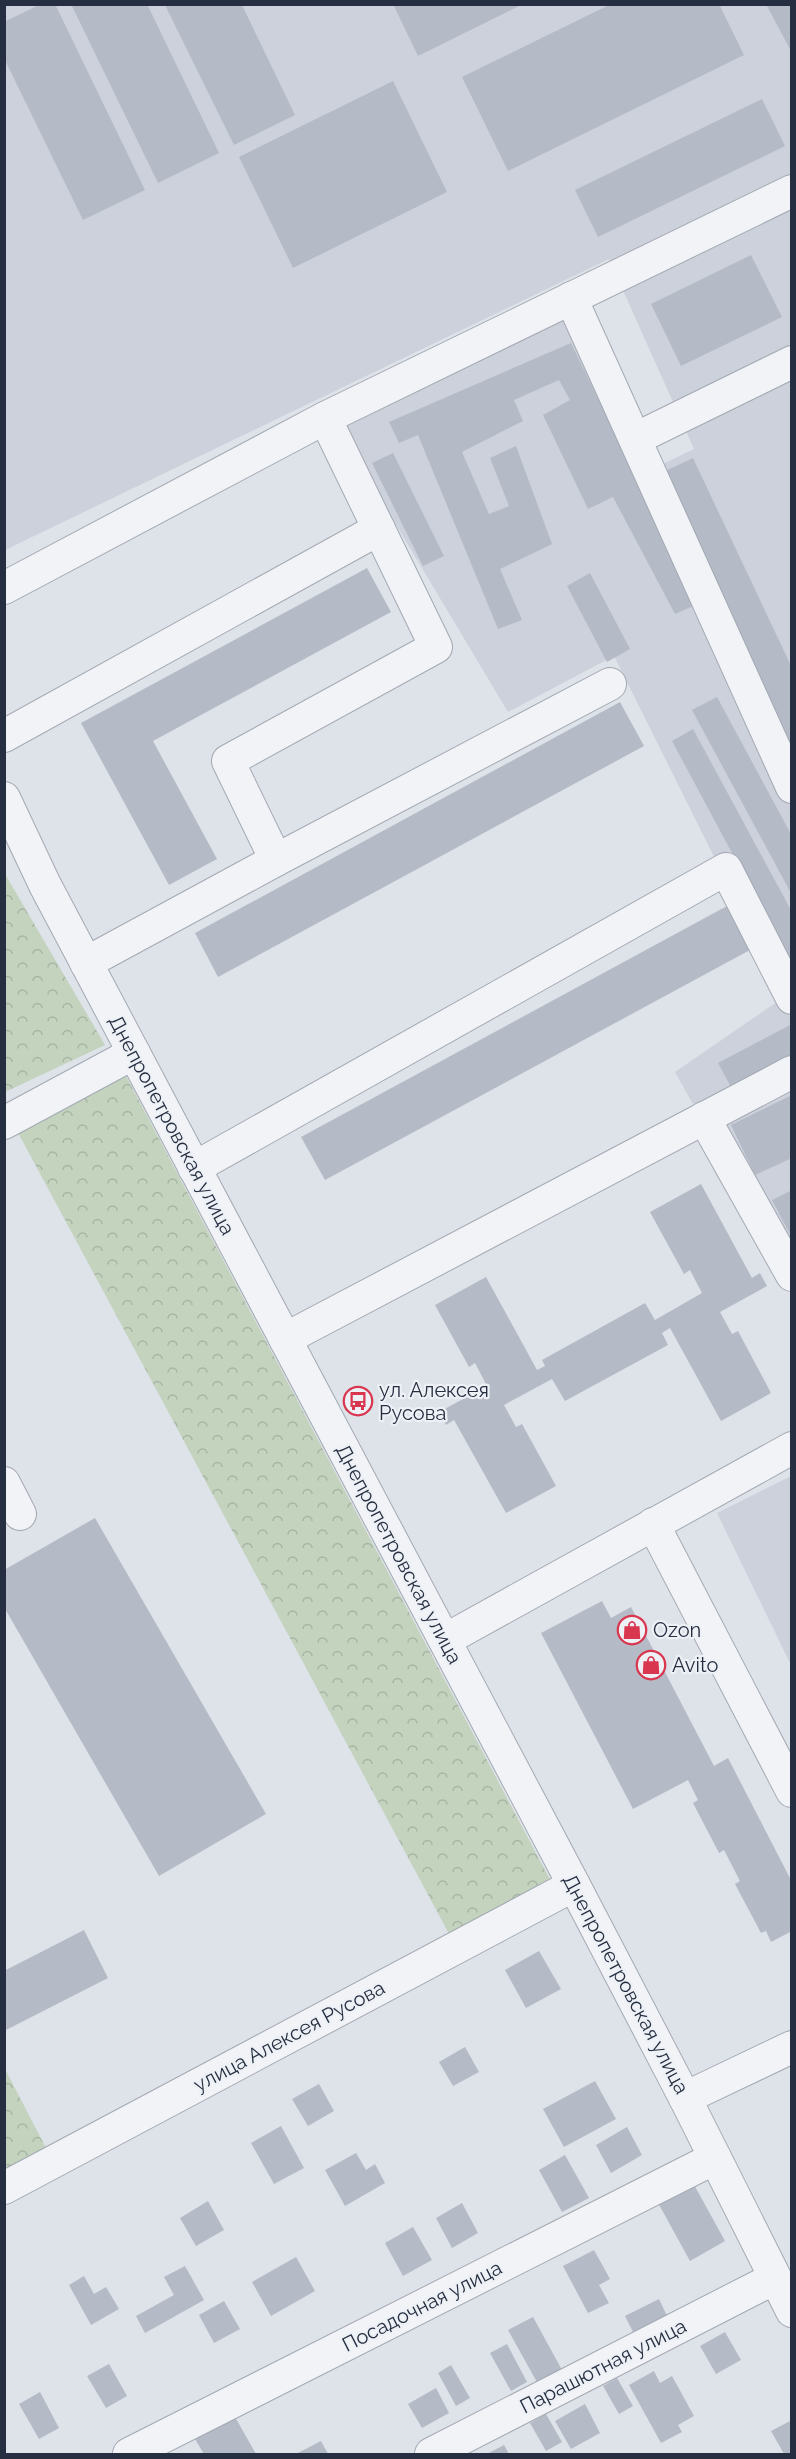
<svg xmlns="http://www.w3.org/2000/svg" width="796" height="2459" viewBox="0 0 796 2459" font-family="Raleway,sans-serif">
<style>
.built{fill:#ccd1db}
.forest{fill:url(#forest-crowns)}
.building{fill:#b5bbc6}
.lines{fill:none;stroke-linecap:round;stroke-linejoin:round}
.minor-casing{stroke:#a3a9b3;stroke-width:34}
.minor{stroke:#f1f3f7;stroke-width:32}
.labels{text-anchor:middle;stroke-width:4.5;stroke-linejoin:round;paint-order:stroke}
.street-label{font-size:20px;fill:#262f41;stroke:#edf1f6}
.poi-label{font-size:20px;fill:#262f41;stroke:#edf1f6;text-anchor:start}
</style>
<defs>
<pattern id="forest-crowns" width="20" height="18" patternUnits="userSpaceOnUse" patternTransform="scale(1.5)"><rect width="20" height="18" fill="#c3d3be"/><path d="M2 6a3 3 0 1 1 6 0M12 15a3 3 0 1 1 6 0" fill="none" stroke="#a7b5a4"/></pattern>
</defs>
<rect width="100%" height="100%" fill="#dee2e9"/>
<!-- built -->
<g class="built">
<path d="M5,5H791V1279L675,1072L784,997L614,656L508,712L337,426L568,317L644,473L694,449L609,259L5,550Z"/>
<path d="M791,1476V1665L717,1513Z"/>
</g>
<!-- forest -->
<g class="forest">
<path d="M5,874L105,1045L5,1092H4Z"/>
<path d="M126,1076L555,1889L454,1943L16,1129Z"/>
<path d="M4,2067L47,2150L4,2175Z"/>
</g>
<!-- building -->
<g class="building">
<path d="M41,4H55L145,190L83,220L4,58V22Z"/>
<path d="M71,4H147L219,153L158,183Z"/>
<path d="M393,4H523L418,56Z"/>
<path d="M611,4H719L744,55L508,171L462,77Z"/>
<path d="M766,4H792V53Z"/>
<path d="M165,5H242L295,115L234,145Z"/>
<path d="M393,81L447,192L293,268L239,157Z"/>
<path d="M762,99L785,146L598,237L575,190Z"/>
<path d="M751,255L782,317L681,366L651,304Z"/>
<path d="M571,343L698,604L675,614L613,497L588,509L543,415L570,400L559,380L514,400L523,421L462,452L489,514L509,506L490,458L516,446L552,544L500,569L522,620L498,629L418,435L399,443L389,422Z"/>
<path d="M393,453L444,556L423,566L372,463Z"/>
<path d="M693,458L792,668V747L663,472Z"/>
<path d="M367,568L391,612L153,741L217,859L169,885L81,723Z"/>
<path d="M590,573L630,649L607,662L567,586Z"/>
<path d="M717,697L792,836V895L692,710Z"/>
<path d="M620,702L644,746L218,977L195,933Z"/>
<path d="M693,729L792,912V965L672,741Z"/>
<path d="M727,906L750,950L325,1180L301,1137Z"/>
<path d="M792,1024V1056L731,1087L718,1063Z"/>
<path d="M792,1095V1158L755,1175L731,1125Z"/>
<path d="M701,1184L752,1278L760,1273L767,1286L720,1312L732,1334L738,1331L771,1393L721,1421L670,1328L662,1333L668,1345L565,1401L552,1379L504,1405L516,1427L522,1424L556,1486L506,1513L454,1420L446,1425L439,1412L487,1386L475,1363L469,1367L435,1305L486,1277L537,1370L545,1366L542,1360L645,1303L655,1320L702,1293L690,1270L684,1274L650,1212Z"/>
<path d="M792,1190V1238L772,1200Z"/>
<path d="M95,1518L266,1814L159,1876L4,1607V1570Z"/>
<path d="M602,1601L611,1618L631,1607L714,1766L728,1758L792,1882V1931L771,1942L766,1931L761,1933L735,1884L740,1881L724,1850L719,1853L693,1803L698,1800L688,1780L633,1809L541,1633Z"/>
<path d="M84,1930L108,1978L4,2031V1971Z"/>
<path d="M539,1951L561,1989L526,2008L505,1970Z"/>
<path d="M465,2047L479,2072L453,2086L439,2062Z"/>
<path d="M595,2081L616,2119L564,2147L543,2109Z"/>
<path d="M319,2084L334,2111L308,2126L292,2099Z"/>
<path d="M281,2126L304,2168L274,2184L251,2143Z"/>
<path d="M627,2127L642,2155L611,2173L596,2145Z"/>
<path d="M356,2153L366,2170L375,2164L385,2183L345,2206L325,2170Z"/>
<path d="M565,2155L589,2198L562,2212L539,2170Z"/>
<path d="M692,2181L725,2241L690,2261L657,2201Z"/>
<path d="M208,2201L224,2230L196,2246L180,2218Z"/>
<path d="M462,2203L478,2233L452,2248L436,2218Z"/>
<path d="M413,2227L432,2260L403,2276L385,2243Z"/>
<path d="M594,2250L610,2279L599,2285L609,2303L588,2313L563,2266Z"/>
<path d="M296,2257L315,2291L271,2316L252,2282Z"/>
<path d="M185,2266L204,2300L145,2333L136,2316L174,2295L164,2277Z"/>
<path d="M84,2276L94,2294L106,2287L119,2309L91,2325L69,2285Z"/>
<path d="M659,2299L668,2318L634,2334L625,2316Z"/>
<path d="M224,2301L240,2329L214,2343L199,2315Z"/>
<path d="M533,2317L562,2370L538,2384L508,2330Z"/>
<path d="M725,2332L741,2360L716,2374L700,2346Z"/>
<path d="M507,2344L527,2382L511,2391L490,2353Z"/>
<path d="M109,2364L127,2396L106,2408L87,2376Z"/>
<path d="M451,2365L470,2398L456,2406L438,2373Z"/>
<path d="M654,2371L660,2383L672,2376L694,2416L678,2425L682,2432L661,2443L629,2385Z"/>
<path d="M617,2378L633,2406L619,2414L603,2386Z"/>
<path d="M436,2388L449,2413L422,2428L408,2404Z"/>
<path d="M40,2392L59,2428L39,2439L19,2404Z"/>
<path d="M585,2404L600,2433L571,2449L555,2421Z"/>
<path d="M546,2414L562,2442L546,2451L530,2423Z"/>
<path d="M235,2417L256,2454H204L195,2439Z"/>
<path d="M792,2420V2453L784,2454L771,2431Z"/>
<path d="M321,2441L328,2454H296Z"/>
<path d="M504,2445L509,2454H487Z"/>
</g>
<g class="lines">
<!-- minor casing -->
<g class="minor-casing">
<g id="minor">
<path d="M571,298L792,787"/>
<path d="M635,439L792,362"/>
<path d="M4,588L325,418L792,191"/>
<path d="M4,736L379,529"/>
<path d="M4,798L45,885L574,1885L685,2098L792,2311"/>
<path d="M276,860L228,761L436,647L325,418"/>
<path d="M86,963L276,860L610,684"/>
<path d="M704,1118L792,1275"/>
<path d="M4,1123L134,1053"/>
<path d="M194,1168L726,869L792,998"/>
<path d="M285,1339L792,1072"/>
<path d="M4,1483L20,1514"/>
<path d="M653,1524L792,1791"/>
<path d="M445,1640L792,1448"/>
<path d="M685,2098L792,2047"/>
<path d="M4,2188L574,1885"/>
<path d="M129,2454L715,2158"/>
<path d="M431,2454L775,2278"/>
</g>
</g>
<!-- minor -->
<use href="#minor" class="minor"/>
</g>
<!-- icons -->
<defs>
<g id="bus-ring" transform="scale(1.5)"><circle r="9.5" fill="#edf1f6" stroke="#d9374f" stroke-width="1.5"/><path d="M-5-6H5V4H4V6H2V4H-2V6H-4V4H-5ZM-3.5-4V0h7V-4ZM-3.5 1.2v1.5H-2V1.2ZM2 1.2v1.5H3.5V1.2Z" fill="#d9374f"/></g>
<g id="shop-ring" transform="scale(1.5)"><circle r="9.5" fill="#edf1f6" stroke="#d9374f" stroke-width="1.5"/><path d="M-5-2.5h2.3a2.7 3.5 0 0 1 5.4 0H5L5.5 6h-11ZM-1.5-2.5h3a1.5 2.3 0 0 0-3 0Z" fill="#d9374f"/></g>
</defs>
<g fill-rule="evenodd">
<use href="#bus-ring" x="358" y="1401"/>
<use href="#shop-ring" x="632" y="1630"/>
<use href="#shop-ring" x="651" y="1665"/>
</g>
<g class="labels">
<!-- street labels -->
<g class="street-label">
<text transform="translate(172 1125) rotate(62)" y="7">Днепропетровская улица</text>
<text transform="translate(399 1554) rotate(62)" y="7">Днепропетровская улица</text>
<text transform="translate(626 1984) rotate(62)" y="7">Днепропетровская улица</text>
<text transform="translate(289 2036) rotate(-28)" y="7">улица Алексея Русова</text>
<text transform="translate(422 2306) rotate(-27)" y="7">Посадочная улица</text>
<text transform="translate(603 2366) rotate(-27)" y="7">Парашютная улица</text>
</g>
<!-- poi labels -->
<g class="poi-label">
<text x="379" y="1397">ул. Алексея<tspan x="379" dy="23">Русова</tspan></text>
<text x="653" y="1637">Ozon</text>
<text x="672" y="1672">Avito</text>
</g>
</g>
<!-- border -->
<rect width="796" height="2459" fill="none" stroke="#262f41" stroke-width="12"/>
</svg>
